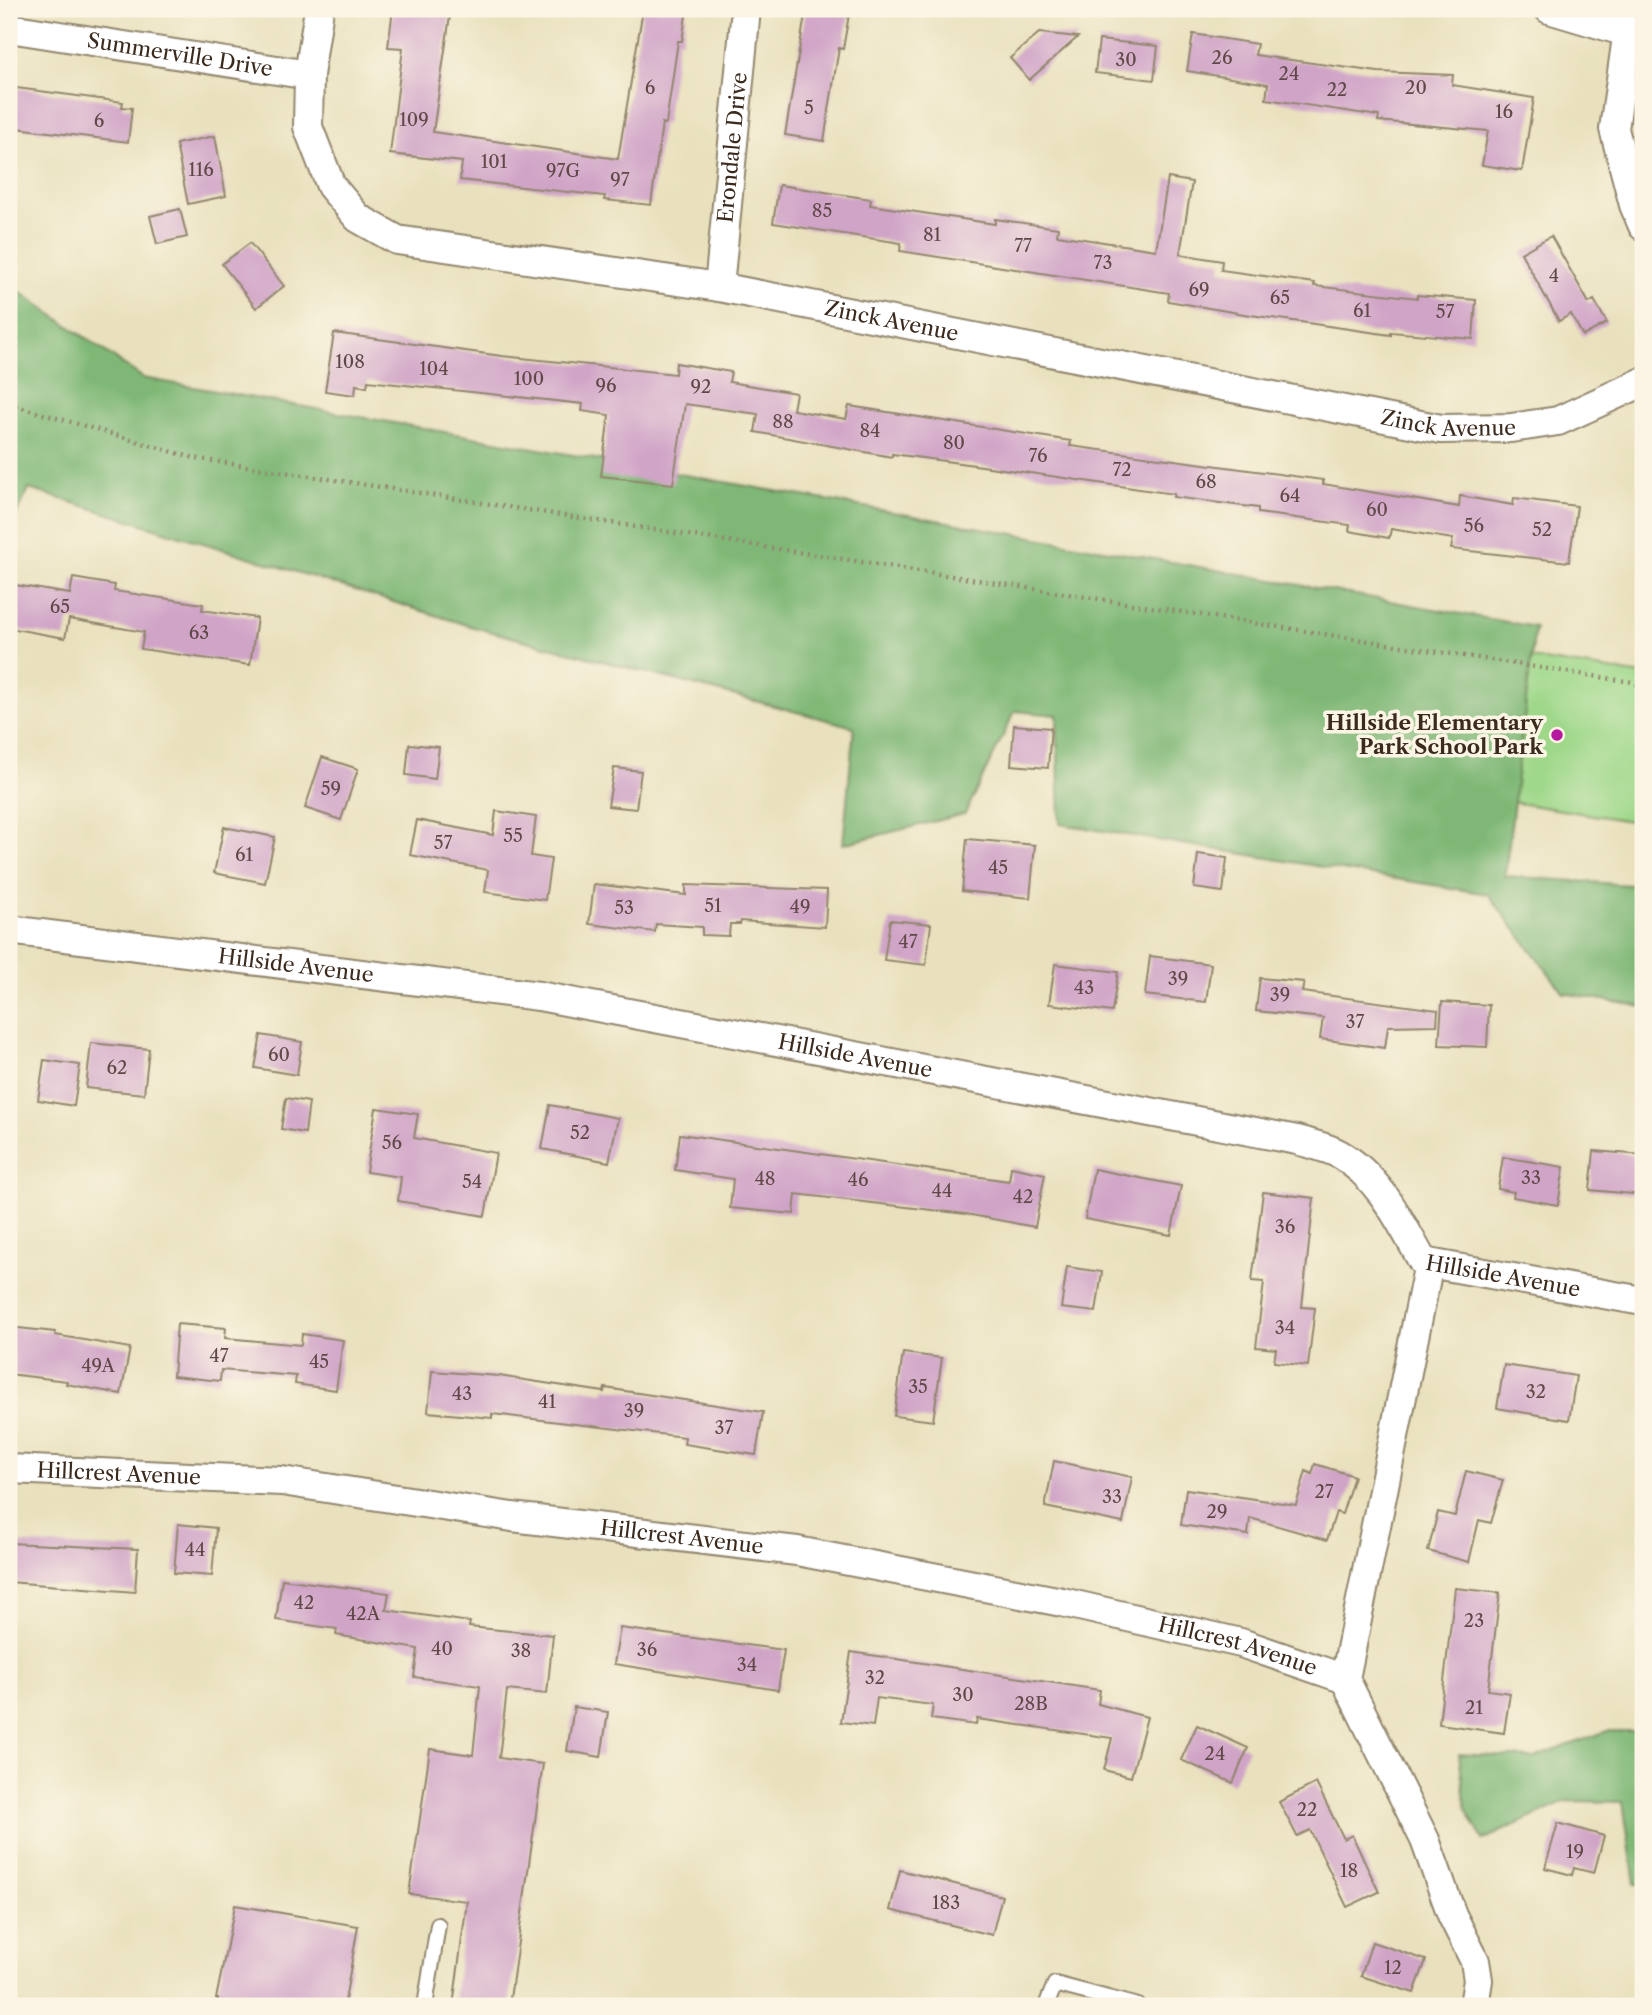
<svg xmlns="http://www.w3.org/2000/svg" width="1652" height="2015" viewBox="0 0 1652 2015" font-family="'Libre Caslon Text',serif">
<style>
.green{fill:#9fd88a;stroke:#6d8154;stroke-width:2}
.forest{fill:#7fb876;stroke:#5d714a;stroke-width:2}
.building{fill:#d0a4c7}
.lines{fill:none;stroke-linecap:round;stroke-linejoin:round}
.service-casing{stroke:#92866e;stroke-width:18}
.minor-casing{stroke:#92866e;stroke-width:32}
.path{stroke:#92866e;stroke-width:4.5;stroke-dasharray:2 5;stroke-linecap:butt}
.service{stroke:#fff;stroke-width:14}
.minor{stroke:#fff;stroke-width:28}
.poi-dot{fill:#b5179e;stroke:#fcf5e5;stroke-width:2.5}
.labels{text-anchor:middle;stroke-width:7;stroke-linejoin:round;paint-order:stroke}
.number-label{font-size:18px;fill:#604848}
.street-label{font-size:21px;fill:#3b2a1e;stroke:#fcf5e5}
.poi-label{font-size:21px;font-weight:bold;fill:#3b2a1e;stroke:#fcf5e5;text-anchor:end}
</style>
<rect width="100%" height="100%" fill="#fcf5e5"/>
<filter id="ink" filterUnits="userSpaceOnUse"><feTurbulence type="fractalNoise" baseFrequency=".0143" numOctaves="2"/><feDisplacementMap in="SourceGraphic" scale="14" xChannelSelector="R" yChannelSelector="G"/><feConvolveMatrix kernelMatrix="1 2 1 2 8 2 1 2 1" color-interpolation-filters="sRGB"/></filter>
<filter id="wash" filterUnits="userSpaceOnUse"><feTurbulence type="fractalNoise" baseFrequency=".00686" numOctaves="4" result="noise"/><feDisplacementMap in="SourceGraphic" scale="28" xChannelSelector="R" yChannelSelector="G"/><feGaussianBlur stdDeviation="1.57" result="paint"/><feColorMatrix in="noise" values="0 0 0 0 0 0 0 0 0 0 0 0 0 0 0 0 0 1.4 0 .05"/><feComposite in="paint" operator="in"/></filter>
<g filter="url(#wash)">
<rect width="100%" height="100%" fill="#e9e1bd"/>
<!-- green -->
<path class="green" d="M1484,651L1643,675V823L1461,794Z"/>
<!-- forest -->
<g class="forest">
<path d="M9,284L143,378L1535,627L1505,876L1643,886V1007L1564,993L1488,894L1060,824L1057,715L1015,711L965,814L843,844L854,727L477,628L29,489L9,529Z"/>
<path d="M1607,1731H1643V1884H1635L1623,1802L1567,1801L1483,1840L1466,1809L1459,1754L1534,1758Z"/>
</g>
<g id="blocks">
<!-- building -->
<g class="building">
<path d="M393,9H451L433,132L618,159L643,9H687L682,41H678L666,124L662,123L651,205L604,200L605,196L460,180L462,162L390,154L403,48L388,47Z"/>
<path d="M806,9H850L843,49L839,48L824,141L785,135Z"/>
<path d="M1039,33L1078,37L1029,80L1010,58Z"/>
<path d="M1193,34L1257,44L1255,55L1378,72L1453,75L1452,85L1534,98L1522,171L1482,165L1488,131L1378,121L1379,116L1266,99L1268,84L1187,71Z"/>
<path d="M1099,40L1158,46L1154,80L1095,73Z"/>
<path d="M9,87L123,102L122,107L132,108L128,142L9,127Z"/>
<path d="M215,136L226,196L188,204L176,144Z"/>
<path d="M1168,178L1192,182L1180,254L1222,261L1221,270L1315,283L1314,286L1417,298V295L1476,300L1473,339L1391,332V335L1244,314L1168,301L1169,293L900,251L901,243L773,223L779,185L871,199L870,205L995,224V219L1058,228L1057,235L1156,250Z"/>
<path d="M180,209L187,237L157,244L150,216Z"/>
<path d="M1551,236L1589,303L1594,300L1607,323L1583,336L1571,314L1559,321L1521,253Z"/>
<path d="M250,243L284,286L256,308L222,264Z"/>
<path d="M334,333L502,356L675,374L676,363L731,372L729,382L796,393L793,410L846,419L849,406L1071,441L1070,446L1323,480V484L1459,507L1460,496L1513,505L1514,498L1577,506L1569,562L1451,549L1453,539L1391,529L1389,538L1349,531L1350,525L1258,513V508L1173,497L1174,494L982,466L892,454V457L755,432L758,414L685,404L673,484L601,476L609,415L582,411L583,404L368,381L367,387L356,385L355,395L325,391Z"/>
<path d="M73,578L115,585L114,591L203,604L202,610L257,618L250,665L141,649L144,632L69,619L65,638L9,628V584L70,594Z"/>
<path d="M1014,725L1051,728L1048,768L1011,765Z"/>
<path d="M409,744L439,747L435,779L406,775Z"/>
<path d="M322,757L358,769L341,820L305,808Z"/>
<path d="M614,768L641,771L636,809L608,806Z"/>
<path d="M496,811L536,817L531,856L551,859L545,900L485,892L488,870L410,855L417,820L493,835Z"/>
<path d="M224,827L275,837L265,883L214,873Z"/>
<path d="M967,839L1035,845L1030,898L962,891Z"/>
<path d="M1198,854L1227,858L1223,892L1194,888Z"/>
<path d="M594,884L686,895V885L827,890L825,927L741,921L740,924H730L729,936L702,935V927L656,924L655,932L589,924Z"/>
<path d="M890,920L931,924L926,965L884,960Z"/>
<path d="M1150,956L1211,964L1206,1002L1145,995Z"/>
<path d="M1055,964L1118,972L1112,1012L1049,1004Z"/>
<path d="M1260,978L1304,982L1302,992L1438,1010L1437,1025L1388,1026L1385,1048L1320,1039L1323,1018L1256,1011Z"/>
<path d="M1442,1002L1489,1005L1487,1047L1439,1045Z"/>
<path d="M261,1035L302,1042L297,1075L255,1068Z"/>
<path d="M91,1043L149,1049L144,1094L86,1088Z"/>
<path d="M44,1060L80,1065L74,1106L38,1100Z"/>
<path d="M286,1098L309,1102L305,1133L281,1129Z"/>
<path d="M550,1105L618,1118L609,1162L542,1149Z"/>
<path d="M376,1108L418,1114L414,1138L496,1153L485,1216L398,1201L401,1177L366,1172Z"/>
<path d="M680,1134L1009,1181L1011,1167L1045,1174L1035,1227L966,1214L796,1194L794,1214L730,1208L733,1179L675,1170Z"/>
<path d="M1594,1151L1643,1155V1195L1590,1190Z"/>
<path d="M1503,1157L1564,1167L1558,1205L1513,1197L1514,1192L1498,1189Z"/>
<path d="M1094,1169L1181,1186L1171,1235L1085,1219Z"/>
<path d="M1263,1192L1314,1198L1302,1307L1315,1308L1308,1366L1274,1362L1276,1349L1256,1347L1264,1282L1252,1281Z"/>
<path d="M1067,1267L1102,1272L1096,1312L1061,1308Z"/>
<path d="M177,1324L226,1328L225,1338L301,1345L302,1334L343,1340L336,1390L295,1384L296,1376L221,1370L220,1381L173,1376Z"/>
<path d="M9,1327L55,1332V1335L130,1348L121,1394L66,1384L67,1381L9,1374Z"/>
<path d="M903,1353L942,1358L933,1421L894,1416Z"/>
<path d="M1504,1365L1576,1376L1569,1420L1497,1408Z"/>
<path d="M432,1371L499,1376L604,1392L605,1388L763,1412L756,1455L684,1444L685,1437L492,1414V1418L428,1412Z"/>
<path d="M1054,1461L1132,1477L1123,1523L1045,1507Z"/>
<path d="M1315,1464L1354,1476L1342,1514L1336,1512L1327,1540L1250,1518L1248,1535L1181,1525L1186,1489L1296,1505L1306,1471L1312,1474Z"/>
<path d="M1466,1471L1503,1480L1491,1523L1479,1520L1469,1562L1428,1551L1438,1512L1455,1516Z"/>
<path d="M178,1524L216,1528L212,1576L174,1573Z"/>
<path d="M9,1543L138,1549L135,1592L9,1582Z"/>
<path d="M282,1579L389,1593L386,1610L470,1622L469,1627L553,1635L547,1694L507,1690L499,1758L543,1764L509,2006H453L467,1901L409,1894L430,1749L473,1755L480,1686L414,1677L418,1649L336,1635L337,1629L276,1620Z"/>
<path d="M1455,1588L1500,1593L1488,1690L1510,1693L1504,1733L1439,1724Z"/>
<path d="M620,1628L784,1650L778,1690L614,1664Z"/>
<path d="M851,1652L1100,1690L1098,1704L1147,1717L1131,1777L1104,1770L1112,1738L977,1719L976,1725L931,1719L933,1705L877,1698L873,1726L841,1722Z"/>
<path d="M574,1707L608,1712L601,1757L567,1751Z"/>
<path d="M1197,1725L1248,1748L1233,1783L1181,1760Z"/>
<path d="M1316,1783L1344,1839L1352,1835L1379,1892L1347,1907L1310,1830L1297,1836L1279,1802Z"/>
<path d="M1558,1823L1604,1836L1594,1873L1574,1868L1572,1875L1545,1868Z"/>
<path d="M900,1870L1002,1896L992,1935L890,1910Z"/>
<path d="M235,1905L358,1926L344,2006H217L218,1999H216Z"/>
<path d="M1372,1942L1426,1960L1414,1993L1361,1976Z"/>
</g>
</g>
</g>
<g filter="url(#ink)">
<use href="#blocks" fill-opacity="0" stroke="#92866e" stroke-width="2"/>
<g class="lines">
<!-- service casing -->
<g class="service-casing">
<g id="service">
<path d="M425,2006L438,1925"/>
<path d="M1046,2006L1055,1984L1138,2006"/>
</g>
</g>
<!-- minor casing -->
<g class="minor-casing">
<g id="minor">
<path id="s1" d="M319,9L309,75L308,127L331,186L358,218L397,240L719,287L1441,429L1511,428L1558,421L1643,382"/>
<path d="M1549,9L1626,32"/>
<path d="M1631,9L1614,129L1634,205L1643,226"/>
<path id="s2" d="M9,28L309,75"/>
<path id="s3" d="M719,287L746,9"/>
<path id="s4" d="M9,930L539,996L1297,1140C1310,1144 1327,1147 1339,1154C1380,1177 1401,1223 1423,1262L1643,1301"/>
<path d="M1429,1263L1345,1679L1425,1840L1452,1915L1475,1961L1478,1980L1474,2006"/>
<path id="s5" d="M9,1469L282,1481L512,1517L797,1551L1062,1602L1241,1643L1345,1679"/>
</g>
</g>
<!-- path -->
<path class="path" d="M9,404L194,458L1632,682L1643,687"/>
<!-- service -->
<use href="#service" class="service"/>
<!-- minor -->
<use href="#minor" class="minor"/>
</g>
</g>
<!-- markers -->
<circle class="poi-dot" cx="1557" cy="735" r="7"/>
<g class="labels">
<!-- number labels -->
<g class="number-label">
<text x="1222" y="64">26</text>
<text x="1126" y="66">30</text>
<text x="1289" y="80">24</text>
<text x="650" y="94">6</text>
<text x="1416" y="94">20</text>
<text x="1337" y="96">22</text>
<text x="809" y="114">5</text>
<text x="1504" y="118">16</text>
<text x="414" y="126">109</text>
<text x="99" y="127">6</text>
<text x="494" y="168">101</text>
<text x="201" y="176">116</text>
<text x="563" y="177">97G</text>
<text x="620" y="186">97</text>
<text x="822" y="217">85</text>
<text x="932" y="241">81</text>
<text x="1023" y="252">77</text>
<text x="1103" y="269">73</text>
<text x="1554" y="282">4</text>
<text x="1199" y="296">69</text>
<text x="1280" y="304">65</text>
<text x="1362" y="317">61</text>
<text x="1445" y="318">57</text>
<text x="350" y="368">108</text>
<text x="434" y="375">104</text>
<text x="529" y="385">100</text>
<text x="606" y="392">96</text>
<text x="701" y="393">92</text>
<text x="783" y="428">88</text>
<text x="870" y="437">84</text>
<text x="954" y="449">80</text>
<text x="1038" y="462">76</text>
<text x="1122" y="476">72</text>
<text x="1206" y="488">68</text>
<text x="1290" y="502">64</text>
<text x="1377" y="516">60</text>
<text x="1474" y="532">56</text>
<text x="1542" y="536">52</text>
<text x="60" y="613">65</text>
<text x="199" y="639">63</text>
<text x="331" y="795">59</text>
<text x="513" y="842">55</text>
<text x="443" y="849">57</text>
<text x="244" y="861">61</text>
<text x="998" y="874">45</text>
<text x="713" y="912">51</text>
<text x="800" y="913">49</text>
<text x="624" y="914">53</text>
<text x="908" y="948">47</text>
<text x="1178" y="985">39</text>
<text x="1084" y="994">43</text>
<text x="1280" y="1001">39</text>
<text x="1355" y="1028">37</text>
<text x="279" y="1061">60</text>
<text x="117" y="1074">62</text>
<text x="580" y="1139">52</text>
<text x="392" y="1149">56</text>
<text x="1531" y="1184">33</text>
<text x="765" y="1185">48</text>
<text x="858" y="1186">46</text>
<text x="472" y="1188">54</text>
<text x="942" y="1197">44</text>
<text x="1023" y="1203">42</text>
<text x="1285" y="1233">36</text>
<text x="1285" y="1334">34</text>
<text x="219" y="1362">47</text>
<text x="319" y="1368">45</text>
<text x="98" y="1372">49A</text>
<text x="918" y="1393">35</text>
<text x="1536" y="1398">32</text>
<text x="462" y="1400">43</text>
<text x="547" y="1408">41</text>
<text x="634" y="1417">39</text>
<text x="724" y="1434">37</text>
<text x="1324" y="1498">27</text>
<text x="1112" y="1503">33</text>
<text x="1217" y="1518">29</text>
<text x="195" y="1556">44</text>
<text x="304" y="1609">42</text>
<text x="363" y="1620">42A</text>
<text x="1474" y="1627">23</text>
<text x="442" y="1655">40</text>
<text x="647" y="1656">36</text>
<text x="521" y="1657">38</text>
<text x="747" y="1671">34</text>
<text x="875" y="1684">32</text>
<text x="963" y="1701">30</text>
<text x="1031" y="1710">28B</text>
<text x="1474" y="1714">21</text>
<text x="1215" y="1760">24</text>
<text x="1307" y="1816">22</text>
<text x="1575" y="1858">19</text>
<text x="1349" y="1877">18</text>
<text x="946" y="1909">183</text>
<text x="1393" y="1974">12</text>
</g>
<!-- street labels -->
<g class="street-label">
<text dy="7" stroke="none"><textPath href="#s2" startOffset="173">Summerville Drive</textPath></text>
<text dy="7" stroke="none"><textPath href="#s3" startOffset="140">Erondale Drive</textPath></text>
<text dy="7" stroke="none"><textPath href="#s1" startOffset="770">Zinck Avenue</textPath></text>
<text dy="7" stroke="none"><textPath href="#s1" startOffset="1337">Zinck Avenue</textPath></text>
<text dy="7" stroke="none"><textPath href="#s4" startOffset="289">Hillside Avenue</textPath></text>
<text dy="7" stroke="none"><textPath href="#s4" startOffset="856">Hillside Avenue</textPath></text>
<text dy="7" stroke="none"><textPath href="#s4" startOffset="1570">Hillside Avenue</textPath></text>
<text dy="7" stroke="none"><textPath href="#s5" startOffset="110">Hillcrest Avenue</textPath></text>
<text dy="7" stroke="none"><textPath href="#s5" startOffset="677">Hillcrest Avenue</textPath></text>
<text dy="7" stroke="none"><textPath href="#s5" startOffset="1244">Hillcrest Avenue</textPath></text>
</g>
<!-- poi labels -->
<g class="poi-label">
<text x="1543" y="730">Hillside Elementary<tspan x="1543" dy="24">Park School Park</tspan></text>
</g>
</g>
<!-- margin -->
<rect width="1652" height="2015" fill="none" stroke="#fcf5e5" stroke-width="35"/>
</svg>
